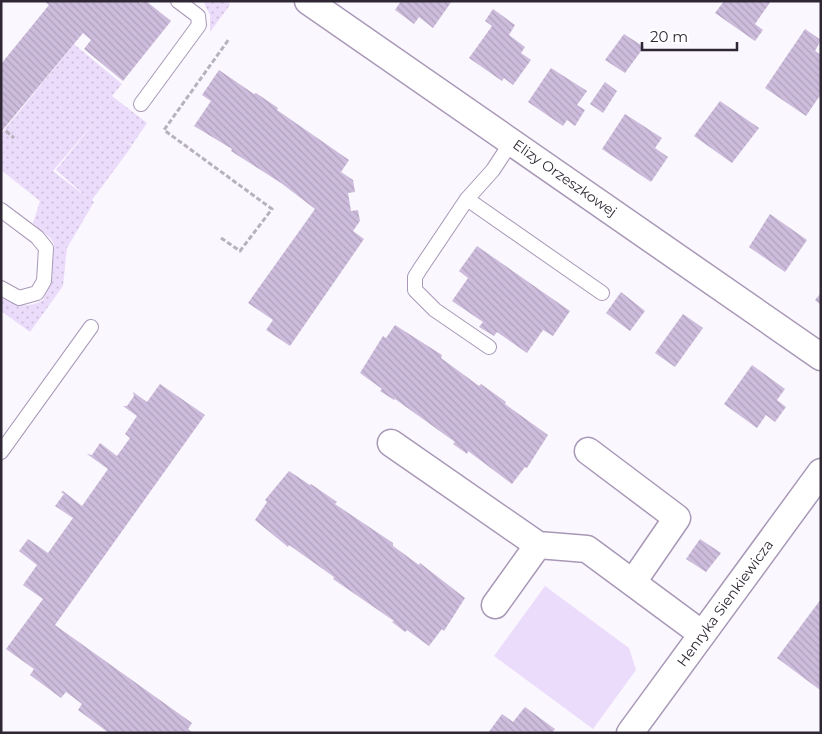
<svg xmlns="http://www.w3.org/2000/svg" width="822" height="734" viewBox="0 0 822 734" font-family="Montserrat,sans-serif">
<style>
.grass{fill:url(#grass-dots);fill-rule:evenodd}
.garden{fill:#ecdcfb}
.building{fill:url(#building-back-hatch)}
.lines{fill:none;stroke-linecap:round;stroke-linejoin:round}
.service-casing{stroke:#a898b7;stroke-width:16}
.minor-casing{stroke:#a898b7;stroke-width:29}
.path{stroke:#b7b2bb;stroke-width:3;stroke-dasharray:5 2.5;stroke-linecap:butt}
.service{stroke:#fff;stroke-width:14}
.minor{stroke:#fff;stroke-width:26}
.labels{text-anchor:middle;stroke-width:4;stroke-linejoin:round;paint-order:stroke}
.street-label{font-size:14px;fill:#2f2834;stroke:#fff}
</style>
<defs>
<pattern id="grass-dots" width="8" height="8" patternUnits="userSpaceOnUse" patternTransform="scale(1.25)"><rect width="8" height="8" fill="#ecdcfb"/><path d="M2 2h.1M6 6h.1" fill="none" stroke="#cbbdd8" stroke-width="1.8" stroke-linecap="round"/></pattern>
<pattern id="building-back-hatch" width="6" height="6" patternUnits="userSpaceOnUse" patternTransform="scale(1.25)"><rect width="6" height="6" fill="#cdbcdc"/><path d="M-1 5l2 2M0 0l6 6M5-1l2 2" fill="none" stroke="#b0a2bd"/></pattern>
</defs>
<rect width="100%" height="100%" fill="#faf7fe"/>
<!-- grass -->
<g class="grass">
<path d="M203,1H228L230,5L210,32V15Z"/>
<path d="M74,44L122,84L112,96L147,123L132,145L123,139L132,146L92,200L94,202L67,248L63,286L30,332L1,311V296C15,306 28,309 43,300L52,282L54,243L50,238L33,223L40,201L1,170V134ZM97,119L56,170L88,198L53,171Z"/>
</g>
<!-- garden -->
<path class="garden" d="M545,586L629,648L636,670L593,729L494,656Z"/>
<!-- building -->
<g class="building">
<path d="M44,1H138L140,3L146,1L171,21L123,81L84,49L91,40L83,33L1,132V64L49,5Z"/>
<path d="M401,1H452L433,28L419,17L414,24L395,10Z"/>
<path d="M724,1H771L755,24L763,30L755,41L715,13Z"/>
<path d="M493,9L515,25L509,35L525,47L521,53L531,60L513,85L504,78L502,81L469,58L492,26L485,21Z"/>
<path d="M805,29L821,40L815,51L821,55V94L806,116L765,88Z"/>
<path d="M624,34L644,47L625,73L605,60Z"/>
<path d="M551,68L587,91L577,105L585,110L575,126L567,120L563,126L528,102Z"/>
<path d="M219,70L254,94L256,93L278,108L277,110L349,160L341,172L353,180L355,192L348,193L351,211L358,210L360,221L353,231L364,239L290,346L266,330L273,320L248,303L315,209L281,183L231,151L232,149L194,126L211,101L202,95Z"/>
<path d="M605,82L617,91L603,113L590,104Z"/>
<path d="M720,101L759,128L732,163L694,136Z"/>
<path d="M625,114L662,138L655,148L668,157L651,182L602,149Z"/>
<path d="M770,214L807,240L785,272L749,247Z"/>
<path d="M477,246L570,311L553,336L543,330L527,353L497,332L494,336L479,327L483,322L452,301L468,278L459,271Z"/>
<path d="M621,292L645,311L630,331L606,313Z"/>
<path d="M821,293V305L815,300Z"/>
<path d="M683,314L703,328L675,367L655,353Z"/>
<path d="M395,325L442,355L441,358L479,386L481,384L506,402L505,404L548,435L527,468L525,467L512,484L468,451L467,454L453,444L455,442L395,399L394,400L380,391L382,389L360,373L383,336L386,338Z"/>
<path d="M752,365L785,389L777,400L786,407L775,422L766,415L757,428L724,404Z"/>
<path d="M160,384L205,415L55,625L192,723L188,729L193,733H109L78,710L82,704L66,692L61,698L30,675L34,669L6,649L43,599L23,585L37,565L19,551L28,539L48,553L73,518L55,506L64,494L61,492L63,491L82,506L108,469L87,454L92,455L100,443L117,456L130,438L125,434L137,416L123,406H127L134,396L133,392L147,402Z"/>
<path d="M289,471L310,485L311,484L337,502L335,504L393,543V546L419,565L420,563L465,598L444,631L442,629L429,646L407,630L405,632L392,622L394,621L333,579L334,577L289,545L288,547L255,520L267,502L265,500Z"/>
<path d="M700,539L721,553L706,572L686,559Z"/>
<path d="M821,599V689L820,690L777,658Z"/>
<path d="M525,707L555,729L552,733H488L502,714L513,722Z"/>
</g>
<g class="lines">
<!-- service casing -->
<g class="service-casing">
<g id="service">
<path d="M141,104L199,25L198,16L178,1"/>
<path d="M512,141L493,170L467,199L602,293"/>
<path d="M467,199L420,269L415,277V290L435,310L489,347"/>
<path d="M1,210L37,237L46,248L44,281L37,293L19,298L1,288"/>
<path d="M1,452L91,327"/>
</g>
</g>
<!-- minor casing -->
<g class="minor-casing">
<g id="minor">
<path d="M308,1L821,357"/>
<path d="M391,443L538,545L587,549L702,634"/>
<path d="M588,451L677,518L633,582"/>
<path d="M495,605L538,545"/>
<path d="M630,733L821,472"/>
</g>
</g>
<!-- path -->
<g class="path">
<path d="M6,131L14,138"/>
<path d="M221,238L240,251L272,209L164,130L229,39"/>
</g>
<!-- service -->
<use href="#service" class="service"/>
<!-- minor -->
<use href="#minor" class="minor"/>
</g>
<g class="labels">
<!-- street labels -->
<g class="street-label">
<text transform="translate(565 178) rotate(35)" y="5">Elizy Orzeszkowej</text>
<text transform="translate(725 603) rotate(-54)" y="5">Henryka Sienkiewicza</text>
</g>
</g>
<!-- border -->
<rect width="822" height="734" fill="none" stroke="#2f2834" stroke-width="5"/>
<!-- scale -->
<path d="M642 42v8h95v-8" fill="none" stroke="#2f2834" stroke-width="2.5"/>
<text x="650" y="42" font-size="15" fill="#2f2834" stroke="#ffffff" stroke-width="4" paint-order="stroke">20 m</text>
</svg>
